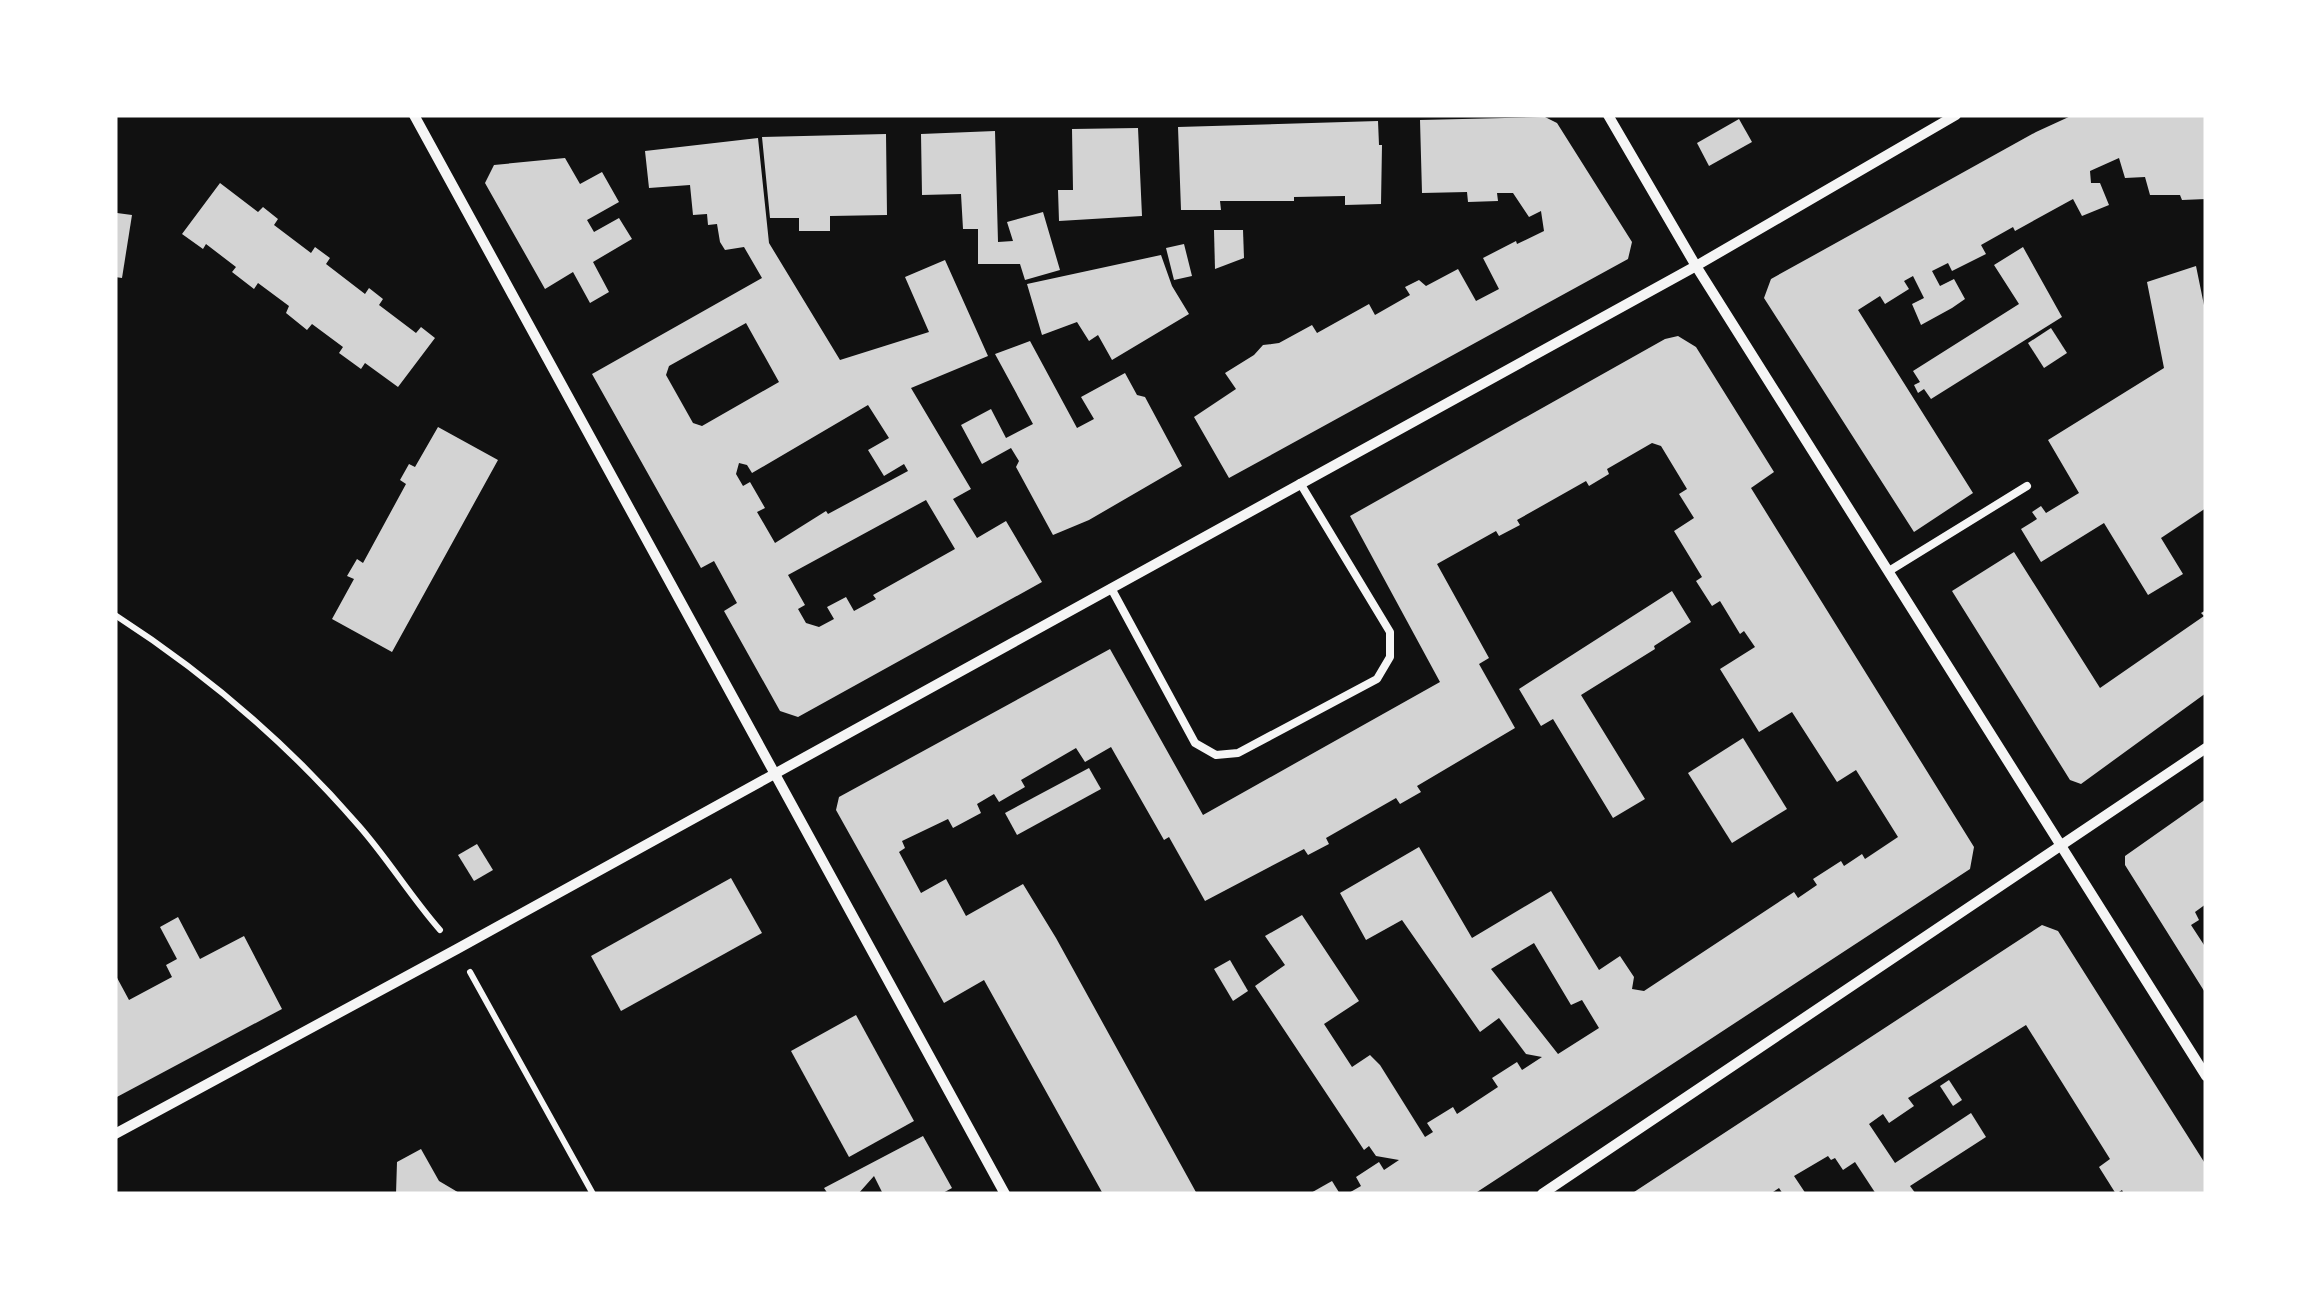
<svg xmlns="http://www.w3.org/2000/svg" width="2321" height="1309" viewBox="0 0 2321 1309" font-family="Montserrat,sans-serif">
<style>
.building{fill:#d3d3d3;fill-rule:evenodd}
.lines{fill:none;stroke-linecap:round;stroke-linejoin:round}
.path{stroke:#f5f5f5;stroke-width:6}
.service{stroke:#f5f5f5;stroke-width:8}
.minor{stroke:#f5f5f5;stroke-width:10}
</style>
<rect width="100%" height="100%" fill="#111"/>
<!-- building -->
<g class="building">
<path d="M2073,115H2206V199L2182,200L2180,195H2150L2145,177L2125,178L2119,158L2090,171L2091,183H2100L2109,205L2082,216L2073,199L2015,231L2013,227L1981,245L1986,254L1952,271L1948,263L1932,271L1940,286L1954,279L1965,299L1952,308L1921,325L1912,304L1924,298L1913,276L1904,281L1909,289L1885,304L1880,296L1858,310L1973,493L1914,532L1764,298L1771,279L2036,132Z"/>
<path d="M1545,117L1557,123L1632,242L1628,259L1229,478L1194,417L1236,389L1225,373L1254,355L1263,345L1279,343L1312,325L1317,333L1369,304L1375,315L1410,295L1405,287L1419,280L1426,286L1458,269L1476,301L1499,289L1483,258L1516,241L1517,244L1544,231L1541,211L1529,217L1513,193H1497L1498,201L1468,202L1467,192L1422,193L1420,120Z"/>
<path d="M1739,119L1752,142L1709,166L1697,143Z"/>
<path d="M1378,121L1379,145H1382L1381,204L1345,205V196L1294,197V201H1220L1221,210H1181L1178,127Z"/>
<path d="M1138,128L1142,216L1059,221L1058,190H1073L1072,129Z"/>
<path d="M995,131L998,242L1013,241L1007,222L1043,212L1060,270L1025,280L1020,264H978V229H963L961,194L922,195L921,134Z"/>
<path d="M886,134L887,215L830,216V231H799V218H770L762,137Z"/>
<path d="M758,138L769,243L840,360L929,332L905,277L945,260L988,356L911,388L971,489L953,499L977,538L1006,521L1042,582L798,717L780,711L724,611L737,603L714,561L701,568L592,374L762,278L744,247L725,250L720,242L717,224L708,225L707,214L693,215L690,185L649,188L645,151ZM746,323L779,382L702,426L693,423L666,375L669,366ZM868,405L889,438L868,450L884,476L904,464L908,471L828,514L826,511L775,543L757,512L765,508L750,482L743,486L736,474L739,463L747,465L752,473ZM926,500L955,549L873,595L876,599L854,611L846,597L827,607L834,619L819,627L806,623L798,609L805,605L788,575Z"/>
<path d="M565,158L580,184L602,172L619,202L587,220L594,232L619,218L632,239L593,262L609,292L590,303L573,272L545,289L485,183L494,165Z"/>
<path d="M220,183L258,212L263,207L278,219L274,225L311,253L315,247L330,258L326,264L365,294L369,288L383,299L379,305L416,333L421,327L435,338L398,387L365,363L361,369L339,353L343,347L312,324L307,330L286,313L289,306L258,283L254,289L232,272L236,267L206,244L203,249L182,234Z"/>
<path d="M117,213L132,215L122,278L115,277Z"/>
<path d="M1214,230H1243L1244,258L1215,269Z"/>
<path d="M1184,244L1192,276L1174,280L1166,248Z"/>
<path d="M2023,247L2062,317L1931,399L1924,389L1918,393L1914,385L1920,382L1913,371L2019,304L1994,265Z"/>
<path d="M1161,255L1172,286L1189,314L1112,360L1098,335L1089,341L1077,322L1042,335L1027,284Z"/>
<path d="M2196,266L2206,315V508L2161,538L2183,574L2148,595L2104,523L2041,562L2021,529L2037,519L2032,512L2041,506L2046,513L2079,493L2048,440L2164,368L2147,282Z"/>
<path d="M2051,328L2067,353L2044,368L2028,343Z"/>
<path d="M1678,336L1696,347L1774,472L1751,488L1974,847L1970,869L1474,1194H1347L1361,1186L1356,1177L1379,1162L1384,1170L1399,1160L1376,1156L1369,1146L1364,1150L1255,986L1285,965L1265,936L1302,915L1359,1001L1324,1024L1352,1067L1370,1055L1380,1065L1425,1137L1433,1132L1427,1123L1453,1107L1457,1114L1498,1087L1492,1078L1517,1062L1522,1070L1542,1057L1526,1054L1499,1018L1480,1032L1402,920L1366,940L1340,893L1419,847L1472,938L1551,891L1599,970L1620,956L1634,977L1632,989L1644,991L1794,892L1798,898L1817,885L1813,879L1841,861L1844,866L1862,854L1865,859L1898,837L1856,770L1837,782L1792,712L1759,732L1720,669L1755,647L1744,631L1740,634L1720,601L1712,606L1696,581L1702,577L1674,531L1694,518L1679,494L1687,489L1661,446L1652,443L1607,469L1609,474L1589,486L1586,481L1517,520L1520,525L1499,536L1496,531L1437,564L1489,658L1479,664L1515,728L1417,786L1421,792L1400,804L1396,798L1326,838L1329,844L1308,855L1304,849L1205,901L1169,837L1164,840L1111,747L1085,762L1076,748L1021,780L1025,787L999,802L994,794L977,804L981,813L953,828L948,819L902,841L905,848L899,852L921,893L946,879L966,916L1023,884L1056,938L1197,1194H1103L984,980L944,1003L836,810L839,797L1110,649L1203,815L1440,682L1350,516L1665,339ZM1534,943L1571,1005L1582,1000L1599,1028L1558,1054L1491,969Z"/>
<path d="M1030,341L1077,428L1094,419L1081,397L1125,373L1137,395L1145,397L1182,466L1089,520L1053,535L1016,467L1019,461L1011,448L982,464L961,425L991,409L1006,438L1033,424L995,354Z"/>
<path d="M438,427L498,460L392,652L332,619L354,579L347,576L357,559L363,563L406,484L400,480L409,464L415,467Z"/>
<path d="M2014,552L2100,688L2204,616L2201,613L2206,610V693L2081,784L2070,780L1952,591Z"/>
<path d="M1672,591L1691,622L1654,646L1655,649L1581,695L1645,799L1613,818L1553,719L1541,726L1519,689Z"/>
<path d="M1743,738L1787,809L1732,843L1688,773Z"/>
<path d="M1089,768L1101,789L1017,835L1005,813Z"/>
<path d="M2206,799V904L2195,912L2199,920L2191,925L2206,948V994L2125,865V856Z"/>
<path d="M477,844L493,870L474,881L458,855Z"/>
<path d="M731,878L762,933L621,1011L591,956Z"/>
<path d="M178,917L200,959L244,936L282,1009L115,1098V974L129,1000L172,977L166,965L177,959L160,927Z"/>
<path d="M2042,925L2058,931L2206,1165V1194H2124L2122,1190L2116,1194L2099,1167L2110,1159L2026,1025L1908,1098L1914,1106L1889,1123L1883,1114L1869,1124L1895,1163L1971,1113L1986,1137L1910,1186L1916,1194H1876L1855,1162L1843,1170L1835,1158L1831,1160L1828,1156L1794,1176L1806,1194H1783L1779,1188L1770,1194H1631Z"/>
<path d="M1230,960L1248,991L1233,1001L1214,969Z"/>
<path d="M856,1015L914,1121L849,1157L791,1051Z"/>
<path d="M1949,1080L1962,1100L1953,1106L1940,1086Z"/>
<path d="M923,1136L952,1188L941,1194H883L874,1176L858,1194H828L824,1188Z"/>
<path d="M421,1149L439,1181L461,1194H396L397,1162Z"/>
<path d="M1332,1181L1340,1194H1309Z"/>
</g>
<g class="lines">
<!-- path -->
<g class="path">
<path d="M115,615C205,673 289,745 359,826C388,859 411,897 440,930"/>
<path d="M470,972L593,1194"/>
</g>
<!-- service -->
<g class="service">
<path d="M1889,571L2027,486"/>
<path d="M1111,588L1195,743L1216,755L1238,753L1377,679L1390,657V632L1300,483"/>
</g>
<!-- minor -->
<g class="minor">
<path d="M414,115L1005,1194"/>
<path d="M1608,115L1696,266L2206,1076"/>
<path d="M115,1134L457,949L1696,266L1956,115"/>
<path d="M1542,1194L2206,748"/>
</g>
</g>
<!-- border -->
<rect width="2321" height="1309" fill="none" stroke="#ffffff" stroke-width="235"/>
</svg>
